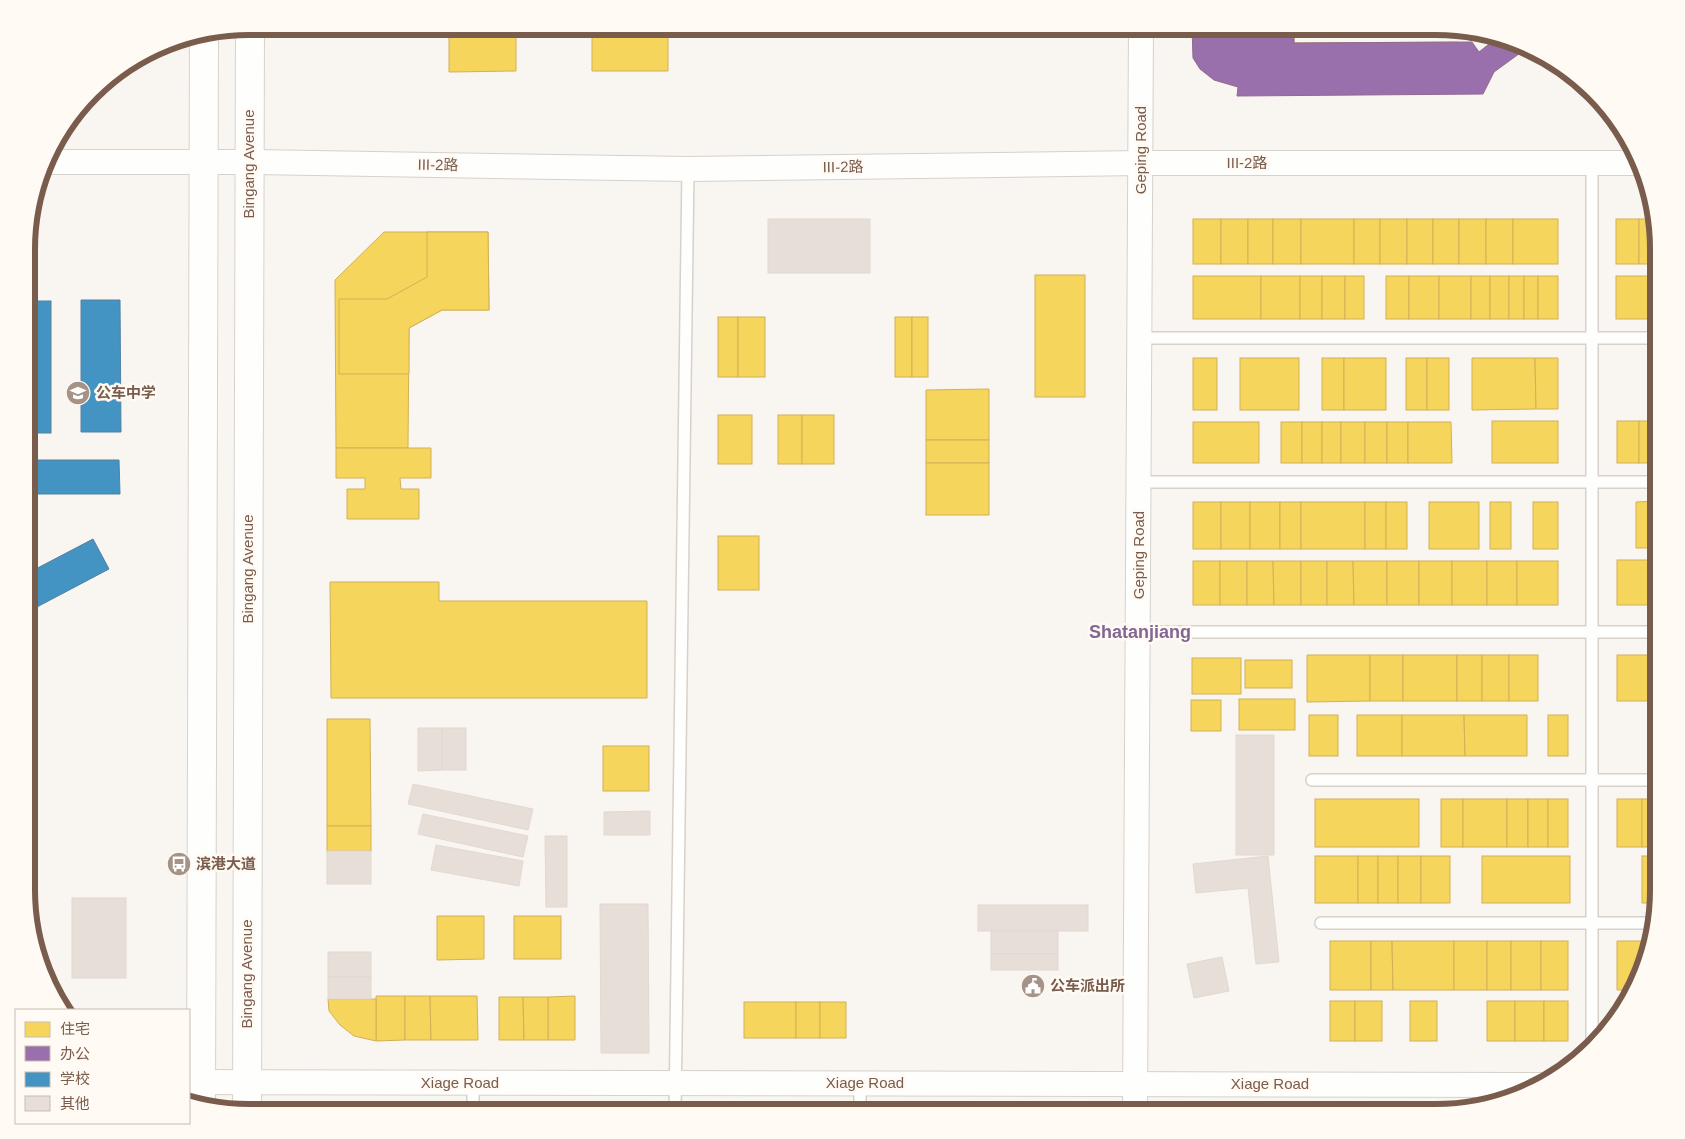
<svg xmlns="http://www.w3.org/2000/svg" width="1685" height="1139" viewBox="0 0 1685 1139" font-family="Arial,'Noto Sans SC',sans-serif">
<style>
.homes{fill:#f6d55c;stroke:#d1b158}
.offices{fill:#9970ab;stroke:#906a8f}
.schools{fill:#4393c3;stroke:#5482a0}
.building{fill:#e6ded7;stroke:#e2d8d2}
.lines{fill:none;stroke-linecap:round;stroke-linejoin:round}
.lane-casing{stroke:#d7d1cb;stroke-width:14}
.street-casing{stroke:#d7d1cb;stroke-width:26}
.secondary-casing{stroke:#d9d2cb;stroke-width:30}
.lane{stroke:#fefefd;stroke-width:11}
.street{stroke:#fefefd;stroke-width:24}
.secondary{stroke:#fefefd;stroke-width:28}
.labels{text-anchor:middle;stroke-width:5;stroke-linejoin:round;paint-order:stroke}
.street-label{font-size:15px;fill:#7a5c4d;stroke:#fffaf3}
.poi-label{font-size:15px;font-weight:bold;fill:#7a5c4d;stroke:#fffaf3;text-anchor:start}
.quarter-label{font-size:18px;font-weight:bold;fill:#846695;stroke:#fffaf3}
.rim{fill:none;stroke:#7a5c4d;stroke-width:6}
</style>
<rect width="100%" height="100%" fill="#f9f5f0"/>
<!-- homes -->
<g class="homes">
<path d="M436,26H536V36H516V71L449,72V37H436Z"/>
<path d="M570,26H677L676,36H668V71H592V36H570Z"/>
<path d="M1214,29H1294V43L1458,42V80H1432V92H1403V80L1349,81V92H1320V81H1294V71H1270V81H1238V71L1214,72Z"/>
<rect x="1193" y="219" width="28" height="45"/>
<rect x="1221" y="219" width="27" height="45"/>
<rect x="1248" y="219" width="25" height="45"/>
<rect x="1273" y="219" width="28" height="45"/>
<rect x="1301" y="219" width="53" height="45"/>
<rect x="1354" y="219" width="26" height="45"/>
<rect x="1380" y="219" width="27" height="45"/>
<rect x="1407" y="219" width="26" height="45"/>
<rect x="1433" y="219" width="26" height="45"/>
<rect x="1459" y="219" width="27" height="45"/>
<rect x="1486" y="219" width="27" height="45"/>
<rect x="1513" y="219" width="45" height="45"/>
<rect x="1616" y="219" width="23" height="45"/>
<path d="M1639,219H1654L1658,235V264H1639Z"/>
<path d="M384,232H488L489,310H442L409,328L408,448H336L335,280Z"/>
<path d="M427,232H488L489,310H442L409,328V374H339V299H387L427,277Z"/>
<rect x="1035" y="275" width="50" height="122"/>
<rect x="1193" y="276" width="68" height="43"/>
<rect x="1261" y="276" width="39" height="43"/>
<rect x="1300" y="276" width="22" height="43"/>
<rect x="1322" y="276" width="23" height="43"/>
<rect x="1345" y="276" width="19" height="43"/>
<rect x="1386" y="276" width="23" height="43"/>
<rect x="1409" y="276" width="30" height="43"/>
<rect x="1439" y="276" width="32" height="43"/>
<rect x="1471" y="276" width="19" height="43"/>
<rect x="1490" y="276" width="19" height="43"/>
<rect x="1509" y="276" width="15" height="43"/>
<rect x="1524" y="276" width="14" height="43"/>
<rect x="1538" y="276" width="20" height="43"/>
<rect x="1616" y="276" width="42" height="43"/>
<rect x="718" y="317" width="20" height="60"/>
<rect x="738" y="317" width="27" height="60"/>
<rect x="895" y="317" width="17" height="60"/>
<rect x="912" y="317" width="16" height="60"/>
<rect x="1193" y="358" width="24" height="52"/>
<rect x="1240" y="358" width="59" height="52"/>
<rect x="1322" y="358" width="22" height="52"/>
<rect x="1344" y="358" width="42" height="52"/>
<rect x="1406" y="358" width="21" height="52"/>
<rect x="1427" y="358" width="22" height="52"/>
<path d="M1472,358H1535L1536,409L1472,410Z"/>
<path d="M1535,358H1558V409H1536Z"/>
<path d="M989,389V440H926V390Z"/>
<rect x="718" y="415" width="34" height="49"/>
<rect x="778" y="415" width="24" height="49"/>
<rect x="802" y="415" width="32" height="49"/>
<rect x="1492" y="421" width="66" height="42"/>
<rect x="1617" y="421" width="22" height="42"/>
<rect x="1639" y="421" width="19" height="42"/>
<rect x="1193" y="422" width="66" height="41"/>
<rect x="1281" y="422" width="21" height="41"/>
<rect x="1302" y="422" width="20" height="41"/>
<rect x="1322" y="422" width="19" height="41"/>
<rect x="1341" y="422" width="24" height="41"/>
<rect x="1365" y="422" width="22" height="41"/>
<rect x="1387" y="422" width="21" height="41"/>
<path d="M1408,422H1451L1452,463H1408Z"/>
<rect x="926" y="440" width="63" height="23"/>
<path d="M336,448H431V478H400L401,489H419V519H347V489H365V478H336Z"/>
<rect x="926" y="463" width="63" height="52"/>
<path d="M1658,501V548H1636V502Z"/>
<rect x="1193" y="502" width="28" height="47"/>
<rect x="1221" y="502" width="29" height="47"/>
<rect x="1250" y="502" width="30" height="47"/>
<rect x="1280" y="502" width="21" height="47"/>
<rect x="1301" y="502" width="64" height="47"/>
<rect x="1365" y="502" width="21" height="47"/>
<rect x="1386" y="502" width="21" height="47"/>
<rect x="1429" y="502" width="50" height="47"/>
<rect x="1490" y="502" width="21" height="47"/>
<rect x="1533" y="502" width="25" height="47"/>
<rect x="718" y="536" width="41" height="54"/>
<rect x="1617" y="560" width="41" height="45"/>
<rect x="1193" y="561" width="27" height="44"/>
<rect x="1220" y="561" width="27" height="44"/>
<path d="M1247,561H1273L1274,605H1247Z"/>
<path d="M1273,561H1301V605H1274Z"/>
<rect x="1301" y="561" width="26" height="44"/>
<path d="M1327,561H1353L1354,605H1327Z"/>
<path d="M1353,561H1387V605H1354Z"/>
<rect x="1387" y="561" width="32" height="44"/>
<rect x="1419" y="561" width="33" height="44"/>
<rect x="1452" y="561" width="35" height="44"/>
<rect x="1487" y="561" width="30" height="44"/>
<rect x="1517" y="561" width="41" height="44"/>
<path d="M330,582H439V601H647V698H331Z"/>
<path d="M1307,655H1370V701L1307,702Z"/>
<rect x="1370" y="655" width="33" height="46"/>
<rect x="1403" y="655" width="54" height="46"/>
<rect x="1457" y="655" width="25" height="46"/>
<rect x="1482" y="655" width="27" height="46"/>
<rect x="1509" y="655" width="29" height="46"/>
<rect x="1617" y="655" width="41" height="46"/>
<rect x="1192" y="658" width="49" height="36"/>
<rect x="1245" y="660" width="47" height="28"/>
<rect x="1239" y="699" width="56" height="31"/>
<rect x="1191" y="700" width="30" height="31"/>
<rect x="1309" y="715" width="29" height="41"/>
<rect x="1357" y="715" width="45" height="41"/>
<path d="M1402,715H1464L1465,756H1402Z"/>
<path d="M1464,715H1527V756H1465Z"/>
<rect x="1548" y="715" width="20" height="41"/>
<path d="M327,719H370L371,826H327Z"/>
<rect x="603" y="746" width="46" height="45"/>
<rect x="1315" y="799" width="104" height="48"/>
<rect x="1441" y="799" width="22" height="48"/>
<rect x="1463" y="799" width="44" height="48"/>
<rect x="1507" y="799" width="21" height="48"/>
<rect x="1528" y="799" width="20" height="48"/>
<rect x="1548" y="799" width="20" height="48"/>
<rect x="1617" y="799" width="25" height="48"/>
<rect x="1642" y="799" width="16" height="48"/>
<rect x="327" y="826" width="44" height="25"/>
<rect x="1315" y="856" width="43" height="47"/>
<rect x="1358" y="856" width="20" height="47"/>
<rect x="1378" y="856" width="20" height="47"/>
<rect x="1398" y="856" width="23" height="47"/>
<rect x="1421" y="856" width="29" height="47"/>
<rect x="1482" y="856" width="88" height="47"/>
<rect x="1642" y="856" width="16" height="47"/>
<path d="M437,916H484V959L437,960Z"/>
<rect x="514" y="916" width="47" height="43"/>
<rect x="1330" y="941" width="41" height="49"/>
<path d="M1371,941H1392L1393,990H1371Z"/>
<path d="M1392,941H1454V990H1393Z"/>
<rect x="1454" y="941" width="33" height="49"/>
<rect x="1487" y="941" width="24" height="49"/>
<rect x="1511" y="941" width="30" height="49"/>
<rect x="1541" y="941" width="27" height="49"/>
<path d="M1617,941H1651L1647,962L1632,990H1617Z"/>
<path d="M376,996H405V1040L376,1041Z"/>
<path d="M405,996H430L431,1040H405Z"/>
<path d="M430,996H477L478,1040H431Z"/>
<path d="M575,996V1040H548V997Z"/>
<path d="M499,997H523L524,1040H499Z"/>
<path d="M523,997H548V1040H524Z"/>
<path d="M328,999H376V1041L354,1036L340,1025L329,1011Z"/>
<rect x="1330" y="1001" width="25" height="40"/>
<rect x="1355" y="1001" width="27" height="40"/>
<rect x="1410" y="1001" width="27" height="40"/>
<rect x="1487" y="1001" width="28" height="40"/>
<rect x="1515" y="1001" width="29" height="40"/>
<rect x="1544" y="1001" width="24" height="40"/>
<path d="M1617,1001H1626L1617,1018Z"/>
<rect x="744" y="1002" width="52" height="36"/>
<rect x="796" y="1002" width="24" height="36"/>
<rect x="820" y="1002" width="26" height="36"/>
</g>
<!-- offices -->
<path class="offices" d="M1192,27H1237V29H1294V43L1472,42L1479,52L1499,36L1508,38L1527,48L1494,72L1483,94L1237,96L1238,87L1214,80L1200,69L1193,58Z"/>
<!-- schools -->
<g class="schools">
<path d="M81,300H120L121,432H81Z"/>
<rect x="28" y="301" width="23" height="132"/>
<path d="M28,460H119L120,494H28Z"/>
<path d="M93,539L109,569L35,608L28,595V573Z"/>
</g>
<!-- building -->
<g class="building">
<rect x="768" y="219" width="102" height="54"/>
<path d="M418,728H442V770L418,771Z"/>
<rect x="442" y="728" width="24" height="42"/>
<rect x="1236" y="735" width="38" height="120"/>
<path d="M413,784L533,809L528,830L408,804Z"/>
<path d="M650,811V835H604V812Z"/>
<path d="M423,814L528,836L523,857L418,834Z"/>
<path d="M545,836H567V907H546Z"/>
<path d="M436,845L523,861L519,886L431,870Z"/>
<rect x="327" y="851" width="44" height="33"/>
<path d="M1268,856L1279,962L1256,964L1248,888L1196,893L1193,864Z"/>
<rect x="72" y="898" width="54" height="80"/>
<path d="M600,904H648L649,1053H601Z"/>
<rect x="978" y="905" width="110" height="26"/>
<rect x="991" y="931" width="67" height="23"/>
<rect x="328" y="952" width="43" height="25"/>
<rect x="991" y="954" width="67" height="16"/>
<path d="M1222,957L1229,991L1194,998L1187,964Z"/>
<rect x="328" y="977" width="43" height="22"/>
</g>
<g class="lines">
<!-- lane casing -->
<g class="lane-casing">
<g id="lane">
<path d="M1592,163V1042"/>
<path d="M1140,338H1658"/>
<path d="M1139,482H1658"/>
<path d="M1138,632H1658"/>
<path d="M1312,780H1658"/>
<path d="M1321,923H1655"/>
<path d="M473,1083V1112"/>
<path d="M675,1112L688,169"/>
<path d="M860,1113V1083"/>
</g>
</g>
<!-- street casing -->
<g class="street-casing">
<g id="street">
<path d="M46,162H249L688,169L1142,163H1639"/>
<path d="M189,1082L1541,1085"/>
<path d="M1135,1113L1141,27"/>
</g>
</g>
<!-- secondary casing -->
<g class="secondary-casing">
<g id="secondary">
<path d="M201,1106L204,35"/>
<path d="M247,1112L250,26"/>
</g>
</g>
<!-- lane -->
<use href="#lane" class="lane"/>
<!-- street -->
<use href="#street" class="street"/>
<!-- secondary -->
<use href="#secondary" class="secondary"/>
</g>
<!-- icons -->
<defs>
<g id="school-disc" transform="scale(1.25)"><circle r="9.5" fill="#a69286" stroke="#fffaf3"/><path d="M0-5L7-2L0 1L-7-2ZM-4 1L0 2.5L4 1V4Q0 6-4 4Z" fill="#fff"/></g>
<g id="bus-disc" transform="scale(1.25)"><circle r="9.5" fill="#a69286" stroke="#fffaf3"/><path d="M-5-6H5V4H4V6H2V4H-2V6H-4V4H-5ZM-3.5-4V0h7V-4ZM-3.5 1.2v1.5H-2V1.2ZM2 1.2v1.5H3.5V1.2Z" fill="#fff"/></g>
<g id="civic-disc" transform="scale(1.25)"><circle r="9.5" fill="#a69286" stroke="#fffaf3"/><path d="M-.6-6.5H3V-4.5H.6V-3L4-1V1h2V6H-6V1h2V-1L-.6-3ZM-1.2 2.5V6h2.4V2.5Z" fill="#fff"/></g>
</defs>
<g fill-rule="evenodd">
<use href="#school-disc" x="78" y="393"/>
<use href="#bus-disc" x="179" y="864"/>
<use href="#civic-disc" x="1033" y="986"/>
</g>
<g class="labels">
<!-- street labels -->
<g class="street-label">
<text transform="translate(1141 150) rotate(-90)" y="5">Geping Road</text>
<text x="1247" y="168">III-2路</text>
<text transform="translate(249 164) rotate(-90)" y="5">Bingang Avenue</text>
<text transform="translate(438 165) rotate(1)" y="5">III-2路</text>
<text transform="translate(843 167) rotate(-1)" y="5">III-2路</text>
<text transform="translate(1139 555) rotate(-90)" y="5">Geping Road</text>
<text transform="translate(248 569) rotate(-90)" y="5">Bingang Avenue</text>
<text transform="translate(247 974) rotate(-90)" y="5">Bingang Avenue</text>
<text x="460" y="1088">Xiage Road</text>
<text x="865" y="1088">Xiage Road</text>
<text x="1270" y="1089">Xiage Road</text>
</g>
<!-- poi labels -->
<g class="poi-label">
<text x="96" y="398">公车中学</text>
<text x="196" y="869">滨港大道</text>
<text x="1050" y="991">公车派出所</text>
</g>
<!-- quarter labels -->
<g class="quarter-label">
<text x="1140" y="638">Shatanjiang</text>
</g>
</g>
<!-- crop -->
<path d="M0 0H1685V1139H0ZM249 35H1436A214 214 0 0 1 1650 249V890A214 214 0 0 1 1436 1104H249A214 214 0 0 1 35 890V249A214 214 0 0 1 249 35Z" fill="#fffaf3" fill-rule="evenodd"/>
<path class="rim" d="M249 35H1436A214 214 0 0 1 1650 249V890A214 214 0 0 1 1436 1104H249A214 214 0 0 1 35 890V249A214 214 0 0 1 249 35Z"/>
<!-- legend -->
<rect x="15" y="1009" width="175" height="115" fill="#fffaf3" stroke="#cabbb1"/>
<rect x="25" y="1022" width="25" height="15" fill="#f6d55c" stroke="#cabbb1"/>
<text x="60" y="1034" font-size="15" fill="#7a5c4d">住宅</text>
<rect x="25" y="1046" width="25" height="15" fill="#9970ab" stroke="#cabbb1"/>
<text x="60" y="1059" font-size="15" fill="#7a5c4d">办公</text>
<rect x="25" y="1072" width="25" height="15" fill="#4393c3" stroke="#cabbb1"/>
<text x="60" y="1084" font-size="15" fill="#7a5c4d">学校</text>
<rect x="25" y="1096" width="25" height="15" fill="#e6ded7" stroke="#cabbb1"/>
<text x="60" y="1109" font-size="15" fill="#7a5c4d">其他</text>
</svg>
